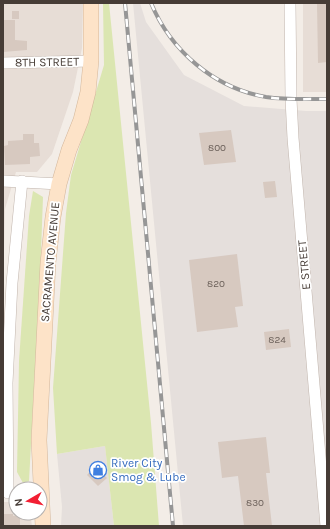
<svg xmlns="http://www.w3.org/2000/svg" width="330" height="529" viewBox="0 0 330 529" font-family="Karla,sans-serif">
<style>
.residential{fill:#e7ddd6}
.industrial{fill:#e5dfdc}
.green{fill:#dbe6b1}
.building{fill:#d7c9c0}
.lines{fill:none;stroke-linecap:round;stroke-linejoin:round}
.street-casing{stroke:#c1b5ad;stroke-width:12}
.secondary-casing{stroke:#d4b79b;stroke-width:16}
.street{stroke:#fff;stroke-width:11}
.secondary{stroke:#fde3c8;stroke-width:15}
.rail-casing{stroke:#969696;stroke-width:4}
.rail{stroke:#fff;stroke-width:2.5;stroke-dasharray:8;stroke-linecap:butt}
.labels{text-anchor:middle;stroke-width:3.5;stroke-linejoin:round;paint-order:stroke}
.number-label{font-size:10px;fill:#6a5f58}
.street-label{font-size:12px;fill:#463c36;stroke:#fff}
.shop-label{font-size:12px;fill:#366cbe;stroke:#fff;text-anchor:start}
</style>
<rect width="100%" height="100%" fill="#f3ede7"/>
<!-- residential -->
<g class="residential">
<path d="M3,3H83L82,48L73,92L52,154L37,172H16L5,209L3,296Z"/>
<rect x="303" y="3" width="24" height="89"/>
<path d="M3,502H11L16,504V513H30L32,526H3Z"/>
</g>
<!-- industrial -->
<g class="industrial">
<path d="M133,3H140L146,22L184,75L244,106L306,111H327V526H183Z"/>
<path d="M105,446L114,526H61L62,507L57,454Z"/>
</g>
<!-- green -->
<g class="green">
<path d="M103,3H109L151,423L159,526H114L105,446L57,454L53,388L66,213L71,175L104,65Z"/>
<path d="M33,191L43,197L40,279L29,481L23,483L17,472L19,361L29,216Z"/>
</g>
<!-- building -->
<g class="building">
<path d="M317,3H327V62L318,63Z"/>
<rect x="12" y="11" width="7" height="8"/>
<path d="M3,20H15V40L27,41V50L3,52Z"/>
<path d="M231,130L236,162L204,165L199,133Z"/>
<path d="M23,134H34V143H39L40,156L30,157V164L5,165L4,146L8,145V141L23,140Z"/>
<path d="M275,181L277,197L265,198L263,182Z"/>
<path d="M237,254L243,306L235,307L238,327L197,332L189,260Z"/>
<path d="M289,329L291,347L266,350L264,332Z"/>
<path d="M266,437L270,473H266L272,526H244L238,476L222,478L218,442Z"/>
<path d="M95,466L107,478L98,486L87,475Z"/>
<path d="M3,514H13V516L20,515V525L3,526Z"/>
</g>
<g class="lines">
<!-- street casing -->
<g class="street-casing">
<g id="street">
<path d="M290,3L291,99L293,138L326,526"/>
<path d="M3,63L91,61"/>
<path d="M3,181L59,184"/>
<path d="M8,493L7,383L12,283L22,181"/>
</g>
</g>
<!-- secondary casing -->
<g class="secondary-casing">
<path id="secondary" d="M43,526L39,440L48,263L53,217L59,184L69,150L81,120L88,92L91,61V3"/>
</g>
<!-- street -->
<use href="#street" class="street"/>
<!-- secondary -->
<use href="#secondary" class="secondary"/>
<!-- rail casing -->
<g class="rail-casing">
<g id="rail">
<path d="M125,3L173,526"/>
<path d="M151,3C171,51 214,88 266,97C286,100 307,99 327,99"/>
</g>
</g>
<!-- rail -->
<use href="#rail" class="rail"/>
</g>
<!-- icons -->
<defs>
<g id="shop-ring" transform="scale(0.9)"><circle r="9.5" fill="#fff" stroke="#3f7fe0" stroke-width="1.5"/><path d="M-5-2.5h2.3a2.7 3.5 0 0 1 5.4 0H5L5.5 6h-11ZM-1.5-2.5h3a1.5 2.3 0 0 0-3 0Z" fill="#3f7fe0"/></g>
</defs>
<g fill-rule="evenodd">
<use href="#shop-ring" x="98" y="470"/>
</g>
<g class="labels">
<!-- number labels -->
<g class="number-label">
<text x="217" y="151">800</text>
<text x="216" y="287">820</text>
<text x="277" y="343">824</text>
<text x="255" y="506">830</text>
</g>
<!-- street labels -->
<g class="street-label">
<text transform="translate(47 62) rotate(-1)" y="4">8TH STREET</text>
<text transform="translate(50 262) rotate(-85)" y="4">SACRAMENTO AVENUE</text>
<text transform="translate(304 265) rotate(-95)" y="4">E STREET</text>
</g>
<!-- shop labels -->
<g class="shop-label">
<text x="111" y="467">River City<tspan x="111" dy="14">Smog &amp; Lube</tspan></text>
</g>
</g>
<!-- border -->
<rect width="330" height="529" fill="none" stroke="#463c36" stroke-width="8"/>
<!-- north arrow -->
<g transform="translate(28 501) rotate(261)"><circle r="19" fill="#ffffff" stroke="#b5b1af"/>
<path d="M0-3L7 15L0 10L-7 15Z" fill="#f21f33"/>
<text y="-6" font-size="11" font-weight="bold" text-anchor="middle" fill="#463c36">N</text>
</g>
</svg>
